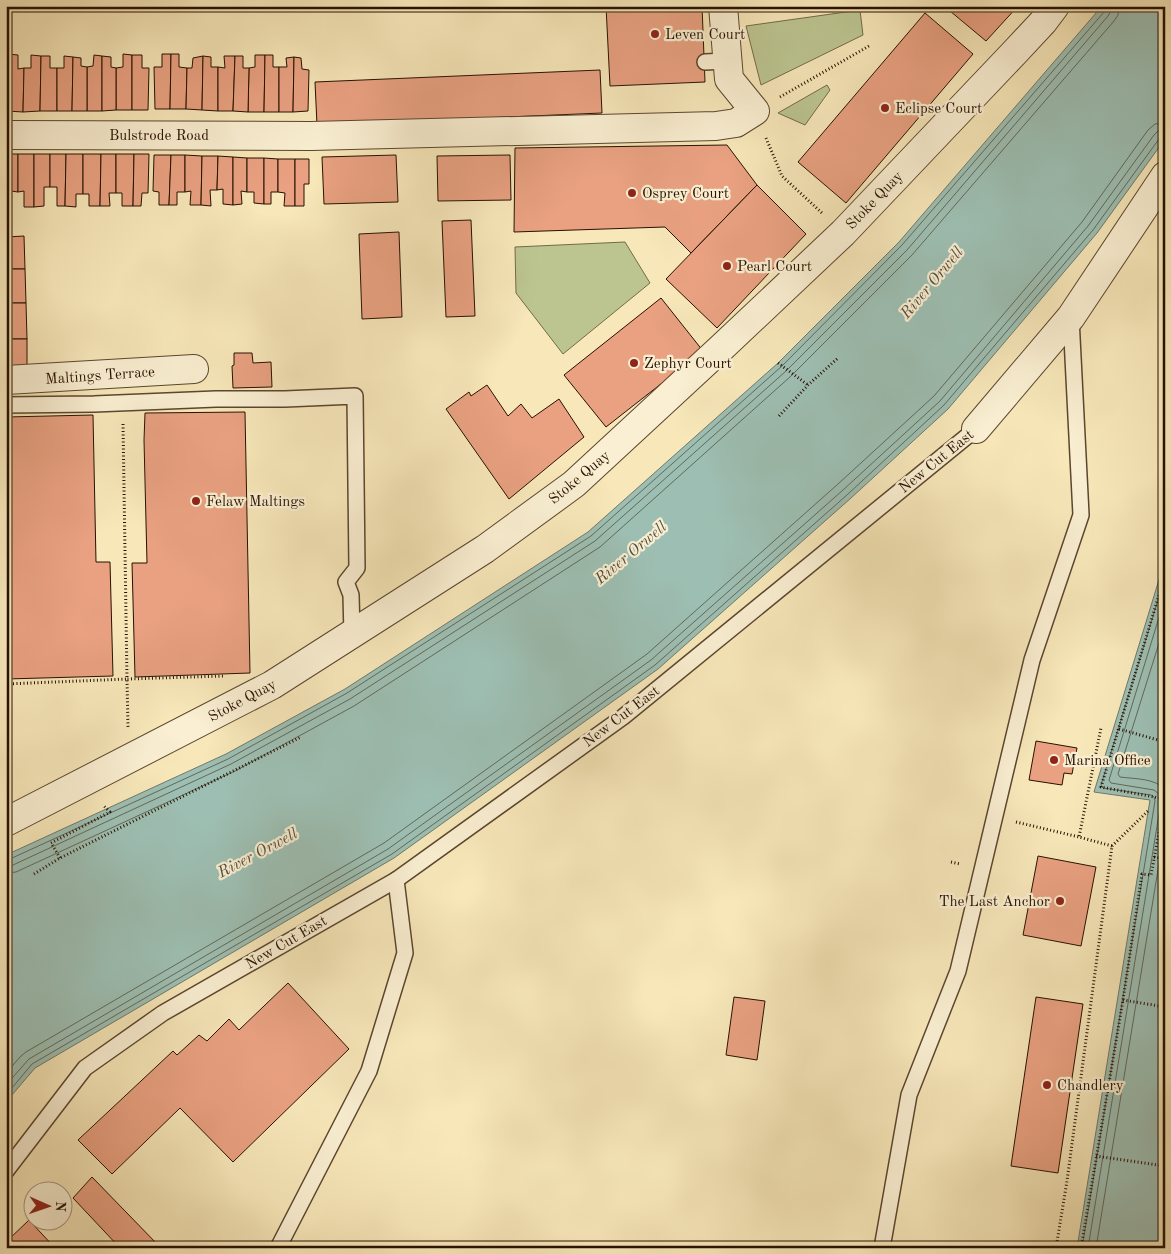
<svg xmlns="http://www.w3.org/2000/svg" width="1171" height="1254" viewBox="0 0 1171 1254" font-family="'Old Standard TT',serif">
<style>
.green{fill:#bcc590;stroke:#726b48}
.water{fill:#9dbfb3;stroke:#6e796b}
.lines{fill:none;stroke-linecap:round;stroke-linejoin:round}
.shore{stroke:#62685a;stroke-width:1}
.building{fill:#e9a181;stroke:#271100}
.lane-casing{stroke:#5b462e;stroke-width:18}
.street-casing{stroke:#5b462e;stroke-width:30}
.path{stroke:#271100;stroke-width:3;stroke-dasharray:1 2.5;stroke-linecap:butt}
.lane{stroke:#faefd2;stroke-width:15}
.street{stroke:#faefd2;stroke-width:28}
.poi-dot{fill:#8f2418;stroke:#faefd2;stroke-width:2}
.labels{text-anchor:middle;stroke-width:4.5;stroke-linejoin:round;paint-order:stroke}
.poi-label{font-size:15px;fill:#271100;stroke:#faefd2;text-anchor:start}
.street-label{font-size:15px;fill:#271100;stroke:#faefd2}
.water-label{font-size:16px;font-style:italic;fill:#504e3f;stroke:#faefd2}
</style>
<rect width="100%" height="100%" fill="#f7e7b9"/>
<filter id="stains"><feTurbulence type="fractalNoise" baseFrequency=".004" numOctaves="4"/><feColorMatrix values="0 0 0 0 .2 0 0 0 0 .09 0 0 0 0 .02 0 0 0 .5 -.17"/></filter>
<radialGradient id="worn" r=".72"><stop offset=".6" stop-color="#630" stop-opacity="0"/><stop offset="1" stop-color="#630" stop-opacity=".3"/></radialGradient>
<!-- green -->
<g class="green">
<path d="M860,10L863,35L761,85L746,26Z"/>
<path d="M827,85L830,90L805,125L778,113Z"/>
<path d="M625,242L650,283L563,354L516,293L515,247Z"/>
</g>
<!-- water -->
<g class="water">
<path d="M1102,6H1165V139L1097,233L948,409L851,498L658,669L394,858L35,1068L6,1102V855L226,754L345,689L588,532L778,363L899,242Z"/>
<path d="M1165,560V1248H1077L1150,800L1094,792Z"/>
</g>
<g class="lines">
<!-- shore -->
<g class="shore">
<path d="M1165,624L1118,774L1120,777C1135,779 1154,778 1165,789"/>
<path d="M6,859H10L228,759L347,693L591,536L782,366L902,245L1104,12L1105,6"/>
<path d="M6,866L13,865L231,764L350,699L595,541L786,371L907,250L1108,16L1111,11V6"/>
<path d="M6,873L16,872L235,771L354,706L600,547L791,376L912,255L1114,21L1118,15L1119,6"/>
<path d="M6,1073L21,1056L26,1052L384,843L647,654L838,484L934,396L1082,222L1148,130L1155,124L1165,123"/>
<path d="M6,1085L29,1059L388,849L651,660L843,490L940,401L1088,226L1154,135L1158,131L1165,130"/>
<path d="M6,1095L32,1064L392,854L655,665L848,494L944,405L1093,230L1159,139L1162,137L1165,136"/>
<path d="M1082,1248L1155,801L1154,797L1151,795L1103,788L1101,785L1165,577"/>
<path d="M1088,1248L1161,802L1159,794L1154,790L1111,783L1109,780L1165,598"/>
<path d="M1096,1248L1165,827"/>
</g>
</g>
<!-- building -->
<g class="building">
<path d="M606,6H702L705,82L610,86Z"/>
<path d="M740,6H797L740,11Z"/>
<path d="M944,6H1018L986,41Z"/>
<path d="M925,13L973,54L846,203L798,162Z"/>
<path d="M6,54H8L7,111H6Z"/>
<path d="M8,54L18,55V69L24,68L23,112L7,111Z"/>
<path d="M123,54L132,55V110H116V68L123,67Z"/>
<path d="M162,54H171L170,109H155L154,67H162Z"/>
<path d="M171,54H179V67L187,68L186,109H170Z"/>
<path d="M31,55L41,56L40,111L23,112L24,68H31Z"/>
<path d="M94,55L102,56V111H87V67L93,66Z"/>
<path d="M132,55H142V68H149L148,110H132Z"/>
<path d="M255,55H265L264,112H248L249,68L255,67Z"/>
<path d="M265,55H273V67H279V112H264Z"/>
<path d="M41,56H50V68H57V111H40Z"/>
<path d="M64,56L73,57L72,111H57V68H64Z"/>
<path d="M102,56L111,57V67L116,68V110L102,111Z"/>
<path d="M203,56L202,110L186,109L187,68H192L193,58Z"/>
<path d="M203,56L211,57V67H218V111L202,110Z"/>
<path d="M224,56H235L233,111H218V67L225,68Z"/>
<path d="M235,56H243V68H249L248,112L233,111Z"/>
<path d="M73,57L81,58V66L87,67V111H72Z"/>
<path d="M294,57L293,112H279V67H287L286,58Z"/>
<path d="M294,57L301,58L302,69L309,70L308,111L293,112Z"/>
<path d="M600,70L602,113L317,125L315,82Z"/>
<path d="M727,145L757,185L691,253L665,227L514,232L515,148Z"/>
<path d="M6,154H18V192L11,191V208L6,209Z"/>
<path d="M18,154H34V207H24V191L18,192Z"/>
<path d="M34,154H50V187H44V206L34,207Z"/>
<path d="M50,154H66L65,206H57V187H50Z"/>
<path d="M66,154H83V194H76V207L65,206Z"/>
<path d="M83,154H101L100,206H89V194H83Z"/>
<path d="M101,154H116V193H109L110,206H100Z"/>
<path d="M116,154H134L133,206H122V193H116Z"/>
<path d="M134,154H149L148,193H142L141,206H133Z"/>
<path d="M154,155H171L169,205H159V192L153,191Z"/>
<path d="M171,155H185V192H177V205H169Z"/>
<path d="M185,155L202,156L201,205H190L191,191L185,192Z"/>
<path d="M396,155L398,202L324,204L322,157Z"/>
<path d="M510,155L511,200L438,201L437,156Z"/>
<path d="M202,156H218L217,190H210L211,206L201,205Z"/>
<path d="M218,156L233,157V205L223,204V189L217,190Z"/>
<path d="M233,157L247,158V192L241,191L242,204L233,205Z"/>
<path d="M247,158H264V204L254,203V192H247Z"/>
<path d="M264,158L278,159V192H271V204H264Z"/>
<path d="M278,159H295V206H284L285,193L278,192Z"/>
<path d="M295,159H309V184H304V206H295Z"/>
<path d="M757,185L806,234L717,328L666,279Z"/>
<path d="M471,220L475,316L446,317L442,221Z"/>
<path d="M399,232L402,317L362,319L359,234Z"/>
<path d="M24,236L25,269H6V237Z"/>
<path d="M6,269H25L26,303H6Z"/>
<path d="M661,298L703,351L606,427L564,375Z"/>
<path d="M6,303H26L27,339H6Z"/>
<rect x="6" y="339" width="21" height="34"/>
<path d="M234,353H252L253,363L271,362L272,387L233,388L232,366L234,365Z"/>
<path d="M487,385L508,416L521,404L532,418L559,399L584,437L509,499L446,409L469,392L471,396Z"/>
<path d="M245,412L250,673L135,677L132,563H147L144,440L145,413Z"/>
<path d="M93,415L96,562H110L113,676L6,679V417Z"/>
<path d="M1036,741L1077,748L1072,774L1064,773L1062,785L1029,780Z"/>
<path d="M1038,856L1096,867L1081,946L1023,935Z"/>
<path d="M288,983L349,1049L233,1162L180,1108L112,1174L78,1140L173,1051L177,1055L199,1035L207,1041L229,1019L239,1030Z"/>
<path d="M734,997L765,1001L757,1060L726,1055Z"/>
<path d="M1036,997L1083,1004L1058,1173L1011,1166Z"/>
<path d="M92,1177L159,1246L156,1248H120L73,1198Z"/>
<path d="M29,1220L55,1248H6V1242Z"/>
</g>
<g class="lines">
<!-- lane casing -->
<g class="lane-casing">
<g id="lane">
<path d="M705,62L727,61"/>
<path d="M6,405L94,404L216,399H285L355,396L357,568L346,582L351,595L352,634"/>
<path d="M6,1171L85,1068L163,1013L396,880L623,717L976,429"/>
<path d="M278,1248L369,1071L405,953L396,880"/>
<path d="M882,1248L909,1095L958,971L1032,660L1081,515L1071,318"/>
</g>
</g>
<!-- street casing -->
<g class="street-casing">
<g id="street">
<path d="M6,135L311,136L716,126L736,123L755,111L729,79L723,6"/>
<path d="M6,380L194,369"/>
<path d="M976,429L1071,317L1165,176"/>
<path d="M6,822L272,685L485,549L574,484L720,349L843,233L1015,52L1043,22L1055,6"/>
</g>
</g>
<!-- path -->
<g class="path">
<path d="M780,97L869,46"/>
<path d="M766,138L782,176L823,214"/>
<path d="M778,363L808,385"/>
<path d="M779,416L808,385L838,358"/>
<path d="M123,424L127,679L224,676"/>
<path d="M1165,575L1101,787L1165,799"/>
<path d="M6,684L127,679L128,727"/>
<path d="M1119,729L1165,742"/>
<path d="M1016,822L1079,837"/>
<path d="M1112,846L1149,810"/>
<path d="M1154,857L1165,859"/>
<path d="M60,858L51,843L110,812L103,805"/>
<path d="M951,862L960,864"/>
<path d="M34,874L60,858L301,737"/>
<path d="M1123,1000L1165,1007"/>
<path d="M1096,1156L1165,1166"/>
<path d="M1056,1248L1067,1181L1112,846L1079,837L1101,728"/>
<path d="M1081,1248L1123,1000L1142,874L1151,875L1165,801"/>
</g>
<!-- lane -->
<use href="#lane" class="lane"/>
<!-- street -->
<use href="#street" class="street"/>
</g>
<!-- markers -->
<g class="poi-dot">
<circle cx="655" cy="34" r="5"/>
<circle cx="885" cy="108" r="5"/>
<circle cx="632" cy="193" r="5"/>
<circle cx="727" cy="266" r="5"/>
<circle cx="634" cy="363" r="5"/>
<circle cx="196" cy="501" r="5"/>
<circle cx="1054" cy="760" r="5"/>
<circle cx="1060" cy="901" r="5"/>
<circle cx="1047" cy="1085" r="5"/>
</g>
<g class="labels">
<!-- poi labels -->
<g class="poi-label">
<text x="665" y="39">Leven Court</text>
<text x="895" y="113">Eclipse Court</text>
<text x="642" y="198">Osprey Court</text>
<text x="737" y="271">Pearl Court</text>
<text x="644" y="368">Zephyr Court</text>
<text x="206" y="506">Felaw Maltings</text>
<text x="1064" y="765">Marina Office</text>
<text x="1050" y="906" text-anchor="end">The Last Anchor</text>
<text x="1057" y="1090">Chandlery</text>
</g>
<!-- street labels -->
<g class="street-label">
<text x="159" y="140">Bulstrode Road</text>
<text transform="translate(874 200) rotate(-46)" y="5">Stoke Quay</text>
<text transform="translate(100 375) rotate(-4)" y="5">Maltings Terrace</text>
<text transform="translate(936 461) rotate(-39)" y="5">New Cut East</text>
<text transform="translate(579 477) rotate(-40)" y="5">Stoke Quay</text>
<text transform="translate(242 700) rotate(-28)" y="5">Stoke Quay</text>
<text transform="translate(621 716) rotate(-37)" y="5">New Cut East</text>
<text transform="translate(286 942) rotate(-30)" y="5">New Cut East</text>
</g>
<!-- water labels -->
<g class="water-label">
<text transform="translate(931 282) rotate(-50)" y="6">River Orwell</text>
<text transform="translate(630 552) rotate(-40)" y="6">River Orwell</text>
<text transform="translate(257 852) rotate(-28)" y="6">River Orwell</text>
</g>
</g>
<!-- margin -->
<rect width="1171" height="1254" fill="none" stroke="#f7e7b9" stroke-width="25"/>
<rect x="8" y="8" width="1156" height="1239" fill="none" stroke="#271100" stroke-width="2.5"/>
<rect x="12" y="12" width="1146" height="1229" fill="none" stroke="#271100"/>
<!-- north arrow -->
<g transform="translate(48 1206) rotate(92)"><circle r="24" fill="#faefd2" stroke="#a6967e"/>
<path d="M0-4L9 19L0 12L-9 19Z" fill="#8f2418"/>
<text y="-8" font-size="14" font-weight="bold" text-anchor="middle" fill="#271100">N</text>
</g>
<rect width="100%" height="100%" filter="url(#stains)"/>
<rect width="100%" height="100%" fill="url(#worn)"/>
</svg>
